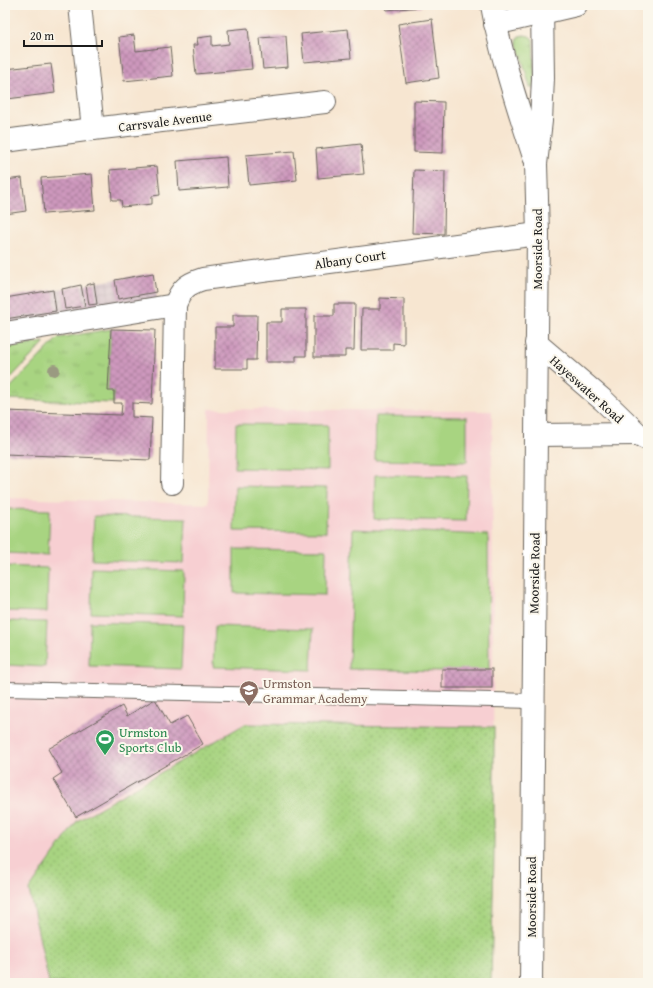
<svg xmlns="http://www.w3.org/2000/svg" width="653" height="988" viewBox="0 0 653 988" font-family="'Gentium Book Plus',serif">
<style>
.built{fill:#f7cfd2}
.industrial{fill:url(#industrial-grid)}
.grass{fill:url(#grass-tufts);stroke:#62784e}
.park{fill:url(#park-dots);stroke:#62784e}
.garden{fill:#a8d481;stroke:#62784e}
.building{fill:url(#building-cross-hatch)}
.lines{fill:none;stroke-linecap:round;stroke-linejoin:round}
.service-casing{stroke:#69635b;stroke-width:16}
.minor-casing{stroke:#69635b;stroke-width:24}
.tertiary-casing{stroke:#69635b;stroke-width:24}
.secondary-casing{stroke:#69635b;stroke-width:24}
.service{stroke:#fff;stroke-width:14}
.minor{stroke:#fff;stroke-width:22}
.tertiary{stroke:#fff;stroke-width:22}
.secondary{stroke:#fff;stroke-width:22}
.tree{fill:#9a9a81}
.labels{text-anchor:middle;stroke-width:4;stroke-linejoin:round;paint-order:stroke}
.street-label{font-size:13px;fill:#1c1c1c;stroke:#fbf7ec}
.education-label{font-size:13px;fill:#785e54;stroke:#fbf7ec;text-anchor:start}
.leisure-label{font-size:13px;fill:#27864d;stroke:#fbf7ec;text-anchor:start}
</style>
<defs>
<pattern id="industrial-grid" width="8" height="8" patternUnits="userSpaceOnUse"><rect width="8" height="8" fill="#d2bdc6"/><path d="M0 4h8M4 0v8" fill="none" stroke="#b4a2aa"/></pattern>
<pattern id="grass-tufts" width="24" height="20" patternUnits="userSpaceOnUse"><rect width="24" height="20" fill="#a8d481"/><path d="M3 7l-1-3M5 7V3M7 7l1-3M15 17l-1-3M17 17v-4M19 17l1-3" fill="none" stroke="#90b56f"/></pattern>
<pattern id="park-dots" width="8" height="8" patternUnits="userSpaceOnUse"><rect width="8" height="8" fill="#a8d481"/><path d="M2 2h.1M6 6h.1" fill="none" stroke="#90b56f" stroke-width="1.8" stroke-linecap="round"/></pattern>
<pattern id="building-cross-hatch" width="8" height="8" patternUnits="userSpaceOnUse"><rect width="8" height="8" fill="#ce98bd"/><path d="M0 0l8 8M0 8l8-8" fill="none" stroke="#a67b99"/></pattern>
</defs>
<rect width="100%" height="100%" fill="#fbf7ec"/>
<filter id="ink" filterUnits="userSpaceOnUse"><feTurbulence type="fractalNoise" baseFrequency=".025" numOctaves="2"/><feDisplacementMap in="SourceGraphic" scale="8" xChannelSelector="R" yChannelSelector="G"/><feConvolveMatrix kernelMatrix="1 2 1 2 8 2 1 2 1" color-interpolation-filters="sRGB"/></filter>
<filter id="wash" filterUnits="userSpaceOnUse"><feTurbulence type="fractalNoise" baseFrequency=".012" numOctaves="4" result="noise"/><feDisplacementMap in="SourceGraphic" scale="16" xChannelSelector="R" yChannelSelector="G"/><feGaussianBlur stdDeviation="0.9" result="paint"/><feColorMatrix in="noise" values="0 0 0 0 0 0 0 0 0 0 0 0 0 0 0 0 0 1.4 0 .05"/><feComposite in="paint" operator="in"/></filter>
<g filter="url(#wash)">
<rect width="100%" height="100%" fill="#f7e6d1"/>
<!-- built -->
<path class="built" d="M209,409L492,411L494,854L491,983H5V498L208,504Z"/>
<!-- industrial -->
<path class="industrial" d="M153,273L160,316L5,342V298Z"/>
<!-- grass -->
<g class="grass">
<path d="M524,35L529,36L533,39L535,87H530L517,41L519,36Z"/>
<path d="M111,329L108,390L114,391V403L5,399V393L58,338Z"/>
<path d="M44,342V343L5,384V348Z"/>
</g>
<!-- park -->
<path class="park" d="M245,724L494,727V854L491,983H49L29,890L77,821Z"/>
<!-- garden -->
<g class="garden">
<path d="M376,416L467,417V462L375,460Z"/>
<path d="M236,424L328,425V470L235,468Z"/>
<path d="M375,475L467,476L466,521L374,519Z"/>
<path d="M235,486L327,488L326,532L234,531Z"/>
<path d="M5,509L50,510L48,555L5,553Z"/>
<path d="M94,516L186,518L184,563L92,560Z"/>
<path d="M353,529L488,535L489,672L349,669Z"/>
<path d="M234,549L326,550L325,595L234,593Z"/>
<path d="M5,566L48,568L47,612L5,611Z"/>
<path d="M92,568L184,571L183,616L91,613Z"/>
<path d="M5,621L47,622L45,667L5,665Z"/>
<path d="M90,622L183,625L181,669L89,666Z"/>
<path d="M215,626L313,629L311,670L213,667Z"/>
</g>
<g id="blocks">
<!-- building -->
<g class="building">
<path d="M386,5H422V7L386,10Z"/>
<path d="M432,19L439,78L406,83L398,24Z"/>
<path d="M248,28L252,69L196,74L193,45H198L197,38L212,36V46L229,44L228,30Z"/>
<path d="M348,29L351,58L304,62L301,34Z"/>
<path d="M134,35L136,51L170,47L173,76L124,81L119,37Z"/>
<path d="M286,36L288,67L263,69L260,38Z"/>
<path d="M51,64L55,93L7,99L5,69Z"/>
<path d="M414,101L444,102L443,153L414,152Z"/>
<path d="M361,144L364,174L318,178L316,149Z"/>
<path d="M294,151L297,180L249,185L246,155Z"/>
<path d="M226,157L228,187L179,191L177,161Z"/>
<path d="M157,166L160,195L152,196V204L122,207L121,200H112L110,170Z"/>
<path d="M414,170L445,171L444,234L412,233Z"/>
<path d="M92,174L95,210L44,214L41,178Z"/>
<path d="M22,178L26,211L5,214V180Z"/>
<path d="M153,273L156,292L118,299L115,280Z"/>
<path d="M94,283L97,304L89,305L86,285Z"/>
<path d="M81,285L85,306L65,309L62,289Z"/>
<path d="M53,290L56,311L5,319V298Z"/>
<path d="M380,298L404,299V344L393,343V350H361L362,309H380Z"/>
<path d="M334,304H355L354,350H345V357H314V316H334Z"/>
<path d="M282,309H306V356H296V362H266V322H282Z"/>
<path d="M233,315H257L256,360H247V369H215V327H233Z"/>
<path d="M111,329L155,330L152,404L132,403V417L152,418L150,460L5,454V411L121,415L122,403H114V391H108Z"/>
<rect x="442" y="669" width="50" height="19"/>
<path d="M155,699L170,725L187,716L203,744L76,817L53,779L62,773L48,749L122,706L127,716Z"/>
</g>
</g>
</g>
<g filter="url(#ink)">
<use href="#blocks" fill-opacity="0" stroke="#69635b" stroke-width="1"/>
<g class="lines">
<!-- service casing -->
<g class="service-casing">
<path id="service" d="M5,689L533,701"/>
</g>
<!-- minor casing -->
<g class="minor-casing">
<g id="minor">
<path d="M80,5L93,129"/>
<path d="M495,24L576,5"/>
<path d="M5,141L93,129L325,102"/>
<path d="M5,333L175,305"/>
<path d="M172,483L175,305C181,289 187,284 203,279L538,234"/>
</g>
</g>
<!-- tertiary casing -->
<g class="tertiary-casing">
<path id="tertiary" d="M531,983L536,435"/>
</g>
<!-- secondary casing -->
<g class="secondary-casing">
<g id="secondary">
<path d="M492,5C501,57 518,107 534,157"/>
<path d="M542,5L543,78L541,121L536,164L538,234L536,435L638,434"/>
<path d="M536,343L603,400L638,434L645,438"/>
</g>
</g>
<!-- service -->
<use href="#service" class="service"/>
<!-- minor -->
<use href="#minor" class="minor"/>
<!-- tertiary -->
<use href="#tertiary" class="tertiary"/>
<!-- secondary -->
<use href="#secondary" class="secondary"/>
</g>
<!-- trees -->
<circle class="tree" cx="54" cy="370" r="6"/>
</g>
<!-- icons -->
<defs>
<g id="school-pin" transform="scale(1)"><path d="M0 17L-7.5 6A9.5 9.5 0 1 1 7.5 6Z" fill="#8d6e63" stroke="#fbf7ec"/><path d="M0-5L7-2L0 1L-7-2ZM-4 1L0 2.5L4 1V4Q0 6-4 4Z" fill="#fff"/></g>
<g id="stadium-pin" transform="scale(1)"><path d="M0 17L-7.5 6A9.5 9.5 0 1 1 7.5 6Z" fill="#2e9e5b" stroke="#fbf7ec"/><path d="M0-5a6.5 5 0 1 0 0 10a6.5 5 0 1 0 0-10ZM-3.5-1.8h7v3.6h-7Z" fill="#fff"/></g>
</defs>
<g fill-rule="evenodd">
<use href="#school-pin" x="249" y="690"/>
<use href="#stadium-pin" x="105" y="739"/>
</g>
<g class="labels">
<!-- street labels -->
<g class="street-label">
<text transform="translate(165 121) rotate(-7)" y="5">Carrsvale Avenue</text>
<text transform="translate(537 249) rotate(-90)" y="5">Moorside Road</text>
<text transform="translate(350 259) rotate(-8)" y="5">Albany Court</text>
<text transform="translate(587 389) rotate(42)" y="5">Hayeswater Road</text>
<text transform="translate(534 573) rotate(-89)" y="5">Moorside Road</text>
<text transform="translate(531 897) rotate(-90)" y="5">Moorside Road</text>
</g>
<!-- education labels -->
<g class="education-label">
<text x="263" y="688">Urmston<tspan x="263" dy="15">Grammar Academy</tspan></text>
</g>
<!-- leisure labels -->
<g class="leisure-label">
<text x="119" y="737">Urmston<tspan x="119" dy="15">Sports Club</tspan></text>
</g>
</g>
<!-- margin -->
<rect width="653" height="988" fill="none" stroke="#fbf7ec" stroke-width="20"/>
<!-- scale -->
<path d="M24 40v6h78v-6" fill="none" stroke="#1c1c1c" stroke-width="2"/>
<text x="30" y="40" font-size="12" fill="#1c1c1c" stroke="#fbf7ec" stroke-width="3" paint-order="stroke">20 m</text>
</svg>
